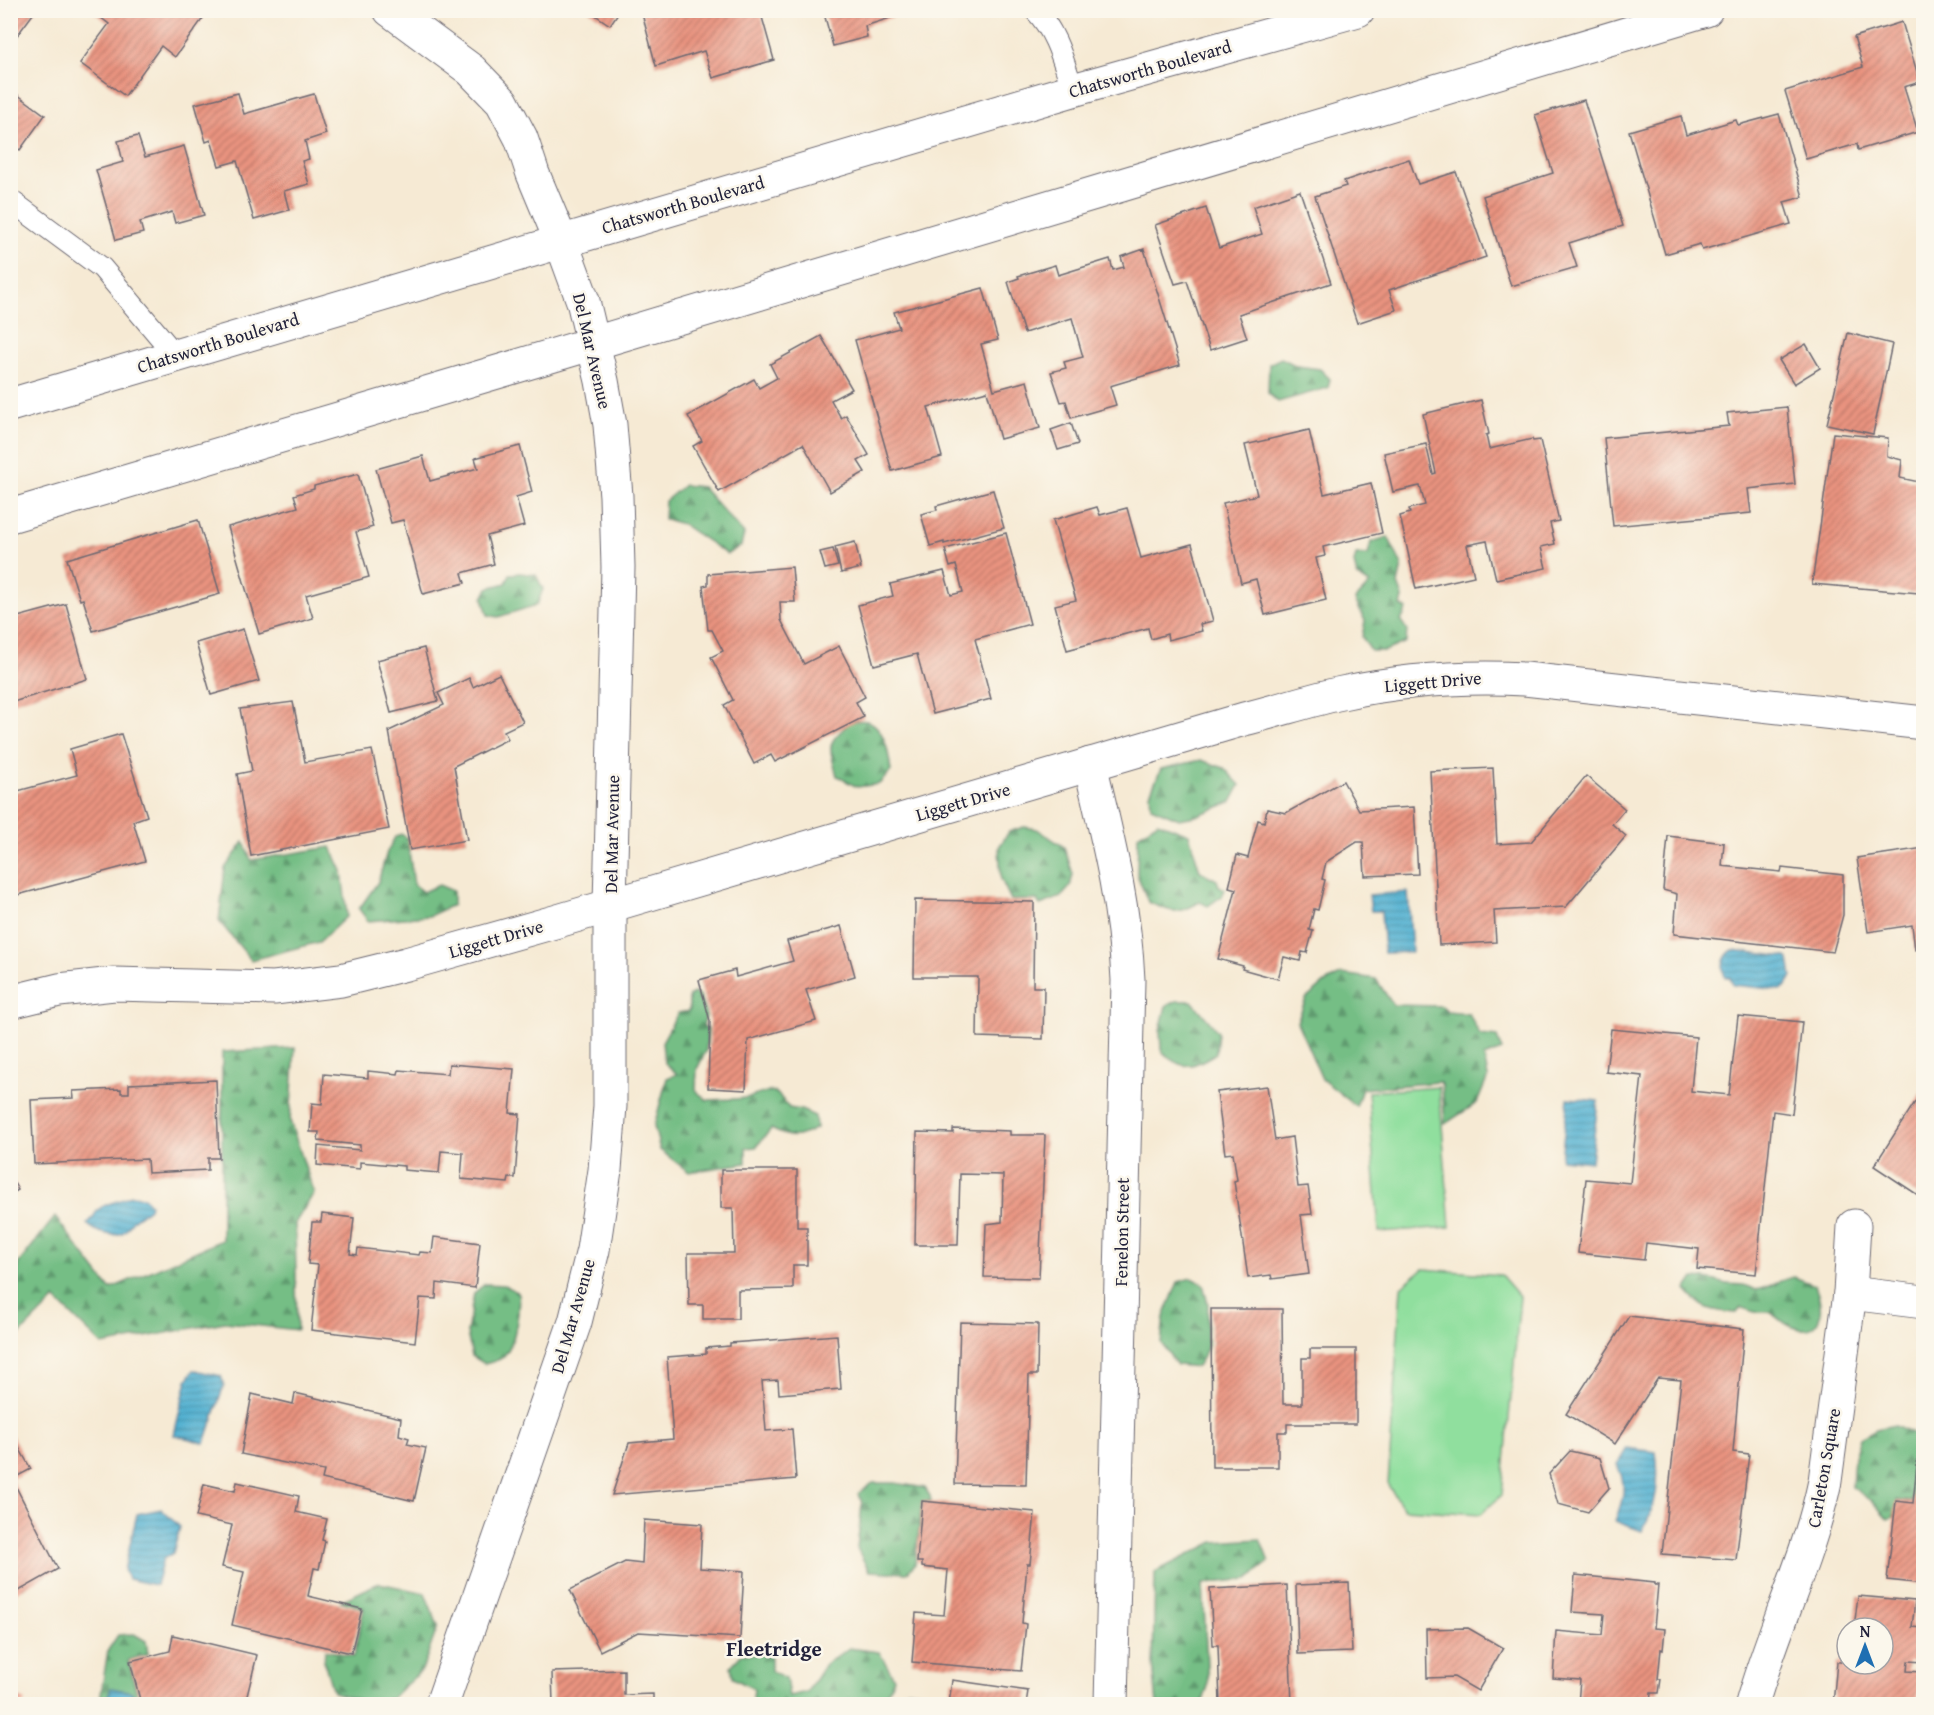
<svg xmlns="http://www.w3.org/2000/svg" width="1934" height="1715" viewBox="0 0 1934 1715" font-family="'Gentium Book Plus',serif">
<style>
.forest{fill:url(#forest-firs);stroke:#4b7060;stroke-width:1.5}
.pitch{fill:#90df9e;stroke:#59806c;stroke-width:1.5}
.water{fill:url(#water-rules);stroke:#3a6a86;stroke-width:1.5}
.building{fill:url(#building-hatch)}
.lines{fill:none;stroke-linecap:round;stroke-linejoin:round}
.lane-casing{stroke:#6c6871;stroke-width:23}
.street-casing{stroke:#6c6871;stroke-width:35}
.secondary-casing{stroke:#6c6871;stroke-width:35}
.lane{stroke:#fff;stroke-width:21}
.street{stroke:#fff;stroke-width:33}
.secondary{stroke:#fff;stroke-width:33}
.labels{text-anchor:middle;stroke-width:5;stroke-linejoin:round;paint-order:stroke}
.street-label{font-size:18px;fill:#22223b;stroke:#fbf7ec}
.quarter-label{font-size:21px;font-weight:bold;fill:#22223b;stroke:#fbf7ec}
</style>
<defs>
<pattern id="forest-firs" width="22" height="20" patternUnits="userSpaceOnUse" patternTransform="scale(1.5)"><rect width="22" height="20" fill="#74be85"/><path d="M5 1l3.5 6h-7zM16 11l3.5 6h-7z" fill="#5f9a6e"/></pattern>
<pattern id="water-rules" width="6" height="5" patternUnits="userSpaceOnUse" patternTransform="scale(1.5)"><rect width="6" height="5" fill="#52b1d1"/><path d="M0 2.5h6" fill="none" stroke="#4490ab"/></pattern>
<pattern id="building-hatch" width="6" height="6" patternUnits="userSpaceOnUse" patternTransform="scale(1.5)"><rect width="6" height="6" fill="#e9937f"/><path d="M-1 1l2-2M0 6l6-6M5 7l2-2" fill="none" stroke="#bc7869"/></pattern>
</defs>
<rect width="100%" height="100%" fill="#fbf7ec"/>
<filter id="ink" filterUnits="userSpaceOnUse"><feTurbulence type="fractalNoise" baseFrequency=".0167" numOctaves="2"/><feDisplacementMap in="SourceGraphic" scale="12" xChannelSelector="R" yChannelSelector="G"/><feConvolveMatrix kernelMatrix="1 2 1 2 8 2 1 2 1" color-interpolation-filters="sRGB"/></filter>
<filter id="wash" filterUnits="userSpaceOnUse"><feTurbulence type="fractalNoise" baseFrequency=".008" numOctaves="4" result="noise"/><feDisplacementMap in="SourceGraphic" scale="24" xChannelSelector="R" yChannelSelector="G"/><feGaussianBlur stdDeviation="1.35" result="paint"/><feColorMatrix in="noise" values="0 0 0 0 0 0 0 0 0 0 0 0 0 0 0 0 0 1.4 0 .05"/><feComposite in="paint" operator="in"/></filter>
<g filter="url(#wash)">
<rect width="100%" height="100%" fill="#f6ead4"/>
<!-- forest -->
<g class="forest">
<path d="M1281,358L1297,366L1320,369L1330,379L1328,388L1278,402L1268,393L1269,364Z"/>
<path d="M684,485L702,487L744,534L741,546L727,554L682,524L664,519L665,501Z"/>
<path d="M1388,537L1402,565L1398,584L1403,597L1401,606L1407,609L1401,621L1407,630L1406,642L1385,651H1371L1362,637L1365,621L1355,600L1370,584L1357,576L1354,563L1356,555H1368L1371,542Z"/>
<path d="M520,573L536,575L543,589L537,605L498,617L488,615L483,598L488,588L506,583L510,574Z"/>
<path d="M852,721C857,721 863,720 867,721C885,726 889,755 891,771L879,784L857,787L837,776C828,743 826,744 852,721Z"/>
<path d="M1201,760L1224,768L1240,785L1231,802L1196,816L1179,819L1151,807L1150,794L1161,769Z"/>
<path d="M1158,822L1189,834L1200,871L1217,880L1219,886L1225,889L1222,896L1208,906L1200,902C1175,916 1172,912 1148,902L1137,874L1138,835Z"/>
<path d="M1024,827L1037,829L1064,847L1073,874L1070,887L1061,897L1040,905L1037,900H1011L1001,879L999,847L1009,832Z"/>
<path d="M401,834L407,838L414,885L423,892L439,885L453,891V905L429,916L368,921L359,909L378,882L387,852L395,837Z"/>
<path d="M244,842L251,860L331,847L342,871L347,916L319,942L251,960L219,921L225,868Z"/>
<path d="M1342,974L1376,979L1393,1005L1442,1006L1447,1012L1469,1014L1480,1035L1497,1037L1502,1050L1484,1057L1488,1077L1477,1103L1445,1124L1442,1085L1439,1082L1362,1089L1356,1106L1322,1079L1297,1022L1306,999L1325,983Z"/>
<path d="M694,993L700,997L706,1016L703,1026L708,1029L706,1051L697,1069L696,1091L707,1100C719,1099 732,1100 745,1098C770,1094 770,1081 789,1108L801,1110L815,1116L816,1128C797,1139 791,1139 771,1129L756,1147L746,1148V1163L689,1172L660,1150L654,1126L667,1078L677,1074L664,1062L662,1042L678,1013L689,1011V996Z"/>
<path d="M1176,1001H1192L1218,1032L1216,1053C1193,1068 1181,1072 1161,1050L1160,1030L1166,1006Z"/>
<path d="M295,1048L290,1121L314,1193L295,1223L297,1330L225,1322L102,1345L55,1299L11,1343V1323L16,1324L18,1264L55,1217L110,1289L222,1240V1052Z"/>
<path d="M1794,1277L1815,1285C1823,1305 1826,1338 1793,1327C1784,1325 1778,1315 1769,1312C1765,1311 1759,1313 1755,1312C1750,1311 1746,1309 1742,1308L1736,1313C1712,1311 1701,1309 1686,1290L1694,1278C1708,1278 1710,1280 1723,1283C1737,1287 1740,1281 1756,1290C1772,1287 1778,1280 1794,1277Z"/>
<path d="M1191,1278L1203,1284L1208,1304L1207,1349L1197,1367L1177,1365L1161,1343L1164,1317L1178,1282Z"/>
<path d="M485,1284L505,1285L518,1293C520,1309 516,1344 503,1357C499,1361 491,1362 485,1364L472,1356L467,1333L474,1293Z"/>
<path d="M1895,1425L1916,1435L1919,1439L1912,1502L1897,1500L1894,1517L1888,1519L1872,1501L1852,1487L1854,1457L1860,1438L1876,1429Z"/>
<path d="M873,1483H895L925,1488L930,1496L931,1501H922L915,1564L907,1573L869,1571L857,1548L862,1504L859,1493Z"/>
<path d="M1260,1539L1269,1562L1248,1579L1203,1584L1208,1686L1202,1704H1157L1153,1664L1155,1572L1214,1542Z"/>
<path d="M379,1583L425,1593L438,1626L422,1670L385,1704H373L333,1692L324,1661L325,1650L354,1656L364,1608L341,1601Z"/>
<path d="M134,1634L146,1641L148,1654L128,1660L138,1698L129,1704H97L100,1700L108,1650L118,1635Z"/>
<path d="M849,1648L879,1652L894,1678L887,1693L862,1704H752L754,1689L733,1678L731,1666L742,1654L771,1655V1671L786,1678L789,1696L807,1692L825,1664Z"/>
</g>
<!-- pitch -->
<g class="pitch">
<path d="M1439,1087L1450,1227L1379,1232L1368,1092Z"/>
<path d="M1423,1269L1501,1275L1520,1297L1502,1495L1481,1514L1404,1509L1388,1485L1401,1287Z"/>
</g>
<!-- water -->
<g class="water">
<path d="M1408,892L1412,952L1384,953L1381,911H1371L1369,895Z"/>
<path d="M1733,950L1786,957L1789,959L1792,977L1785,987L1781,990L1733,985L1730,977H1725C1721,967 1723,956 1733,950Z"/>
<path d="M1568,1098L1598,1101L1591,1162L1561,1159Z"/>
<path d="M131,1195C139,1195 146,1198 150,1204L149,1208C144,1213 140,1214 134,1219C131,1222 129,1227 126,1230C116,1240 95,1232 87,1224C93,1219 95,1213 99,1209C108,1201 122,1202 131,1195Z"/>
<path d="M194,1370L221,1376L224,1385L205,1443L174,1435L187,1380Z"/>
<path d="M1627,1448L1656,1452C1660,1481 1657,1506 1642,1531L1615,1521C1623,1500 1628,1486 1617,1465Z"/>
<path d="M161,1509L180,1527L173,1553L163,1559L156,1585L128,1579L124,1570L137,1514Z"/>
<path d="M111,1688L132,1692L135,1704H106Z"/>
<path d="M908,1690L930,1693L934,1697L933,1704H902L903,1693Z"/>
</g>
<g id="blocks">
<!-- building -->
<g class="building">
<path d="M10,10H36L10,45Z"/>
<path d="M91,10H209L175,57L161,46L125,96L80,63L109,24Z"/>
<path d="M588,10H620L610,25Z"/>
<path d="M641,10H760L774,60L713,78L704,51L656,66Z"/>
<path d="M823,10H912V11L865,26L867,37L833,46Z"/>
<path d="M1902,22L1920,82L1904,87L1918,132L1858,150L1857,144L1806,159L1785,91L1863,67L1854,37Z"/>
<path d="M10,89L45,115L20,150L10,143Z"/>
<path d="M238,93L244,114L314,94L326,134L305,141L309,159L302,161L309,184L284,191L289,210L254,220L237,161L219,166L211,140L206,142L195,104Z"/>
<path d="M1584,100L1623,226L1569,243L1577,267L1511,286L1483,196L1553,173L1535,115Z"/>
<path d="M1779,114L1803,197L1784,202L1791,224L1702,250L1700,244L1665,254L1629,131L1681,116L1686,135L1736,120L1738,125Z"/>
<path d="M138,136L145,157L184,146L204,215L175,223L172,212L140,222L143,233L116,240L96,170L123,162L118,141Z"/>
<path d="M1409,159L1418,184L1456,172L1486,257L1389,290L1396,310L1357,323L1315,196L1346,186L1344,181Z"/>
<path d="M1300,191L1331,283L1239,314L1247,338L1210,350L1187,281L1175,284L1155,225L1206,208L1219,248L1262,234L1253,207Z"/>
<path d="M1144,249L1180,365L1110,386L1116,405L1071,418L1066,401L1061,402L1051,372L1066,368L1064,362L1083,357L1072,318L1024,333L1008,282L1019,278L1018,276L1055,265L1058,275L1110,259L1113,270L1124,267L1121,257Z"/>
<path d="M10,262L17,281L10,282Z"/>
<path d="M983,288L998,340L981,344L994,390L1027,381L1040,428L1000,439L987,391L928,407L942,457L892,471L855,340L899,328L894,312Z"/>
<path d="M1848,333L1892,344L1873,434L1827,424Z"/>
<path d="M821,336L852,389L831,400L841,418L846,415L869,455L858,461L865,472L830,492L803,444L719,492L693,446L702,441L688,416L754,379L759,388L777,378L770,364Z"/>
<path d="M1806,344L1820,368L1794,384L1779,360Z"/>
<path d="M1481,400L1489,434L1486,435L1489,449L1532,439L1533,441L1540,440L1559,521L1550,523L1555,544L1541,547L1546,568L1496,579L1487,541L1467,545L1474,576L1416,589L1400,516L1410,513L1409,509L1425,505L1420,486L1393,492L1384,453L1426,444L1433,474L1436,473L1423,414Z"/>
<path d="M1787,407L1795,484L1748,489L1751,513L1613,526L1604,438L1729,426L1727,413Z"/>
<path d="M1071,423L1078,444L1058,450L1051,430Z"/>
<path d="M1309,430L1324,494L1371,483L1382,533L1323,547L1325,556L1316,558L1326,600L1265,615L1256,579L1241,583L1223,503L1257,495L1245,445Z"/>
<path d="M1833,433L1888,438L1887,456L1902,460L1900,478L1924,483V573L1919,593L1812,584Z"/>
<path d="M520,446L532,492L516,497L524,526L487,536L494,564L462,573L465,583L423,594L403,520L391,523L376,469L423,456L430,481L478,468L475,458Z"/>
<path d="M358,474L373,527L356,532L369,577L306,595L313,618L259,634L228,527L298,507L294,495L314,489V486Z"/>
<path d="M993,490L1004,528L944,544V542L930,546L921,514L937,510L936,506Z"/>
<path d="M1097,507L1100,515L1127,508L1141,558L1192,544L1213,621L1200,624L1202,631L1168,640L1167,634L1151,639L1148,628L1067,650L1055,605L1076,600L1053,520Z"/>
<path d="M198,520L220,594L93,631L83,599L80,600L67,559Z"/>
<path d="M1006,533L1030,624L975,639L991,699L933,714L917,654L874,665L858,605L893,596L890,584L944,571L951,595L963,592L956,565L950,567L945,549Z"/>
<path d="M855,542L861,568L841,573L835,547Z"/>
<path d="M833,549L838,566L825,569L820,552Z"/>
<path d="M792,567L795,602H780L781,620L804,664L839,646L865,697L856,702L864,717L775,762L771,755L754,764L724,705L733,700L711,657L723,651L712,630H708L703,586L708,585V574Z"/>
<path d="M66,604L87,679L10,703V619Z"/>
<path d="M243,629L259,681L211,695L196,643Z"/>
<path d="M424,648L438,701L391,713L377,660Z"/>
<path d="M499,674L523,722L504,731L508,739L454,766L467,840L410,850L389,731L444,705L438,693L469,678L473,687Z"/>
<path d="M293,702L305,762L372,750L389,829L251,856L237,774L252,771L240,709Z"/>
<path d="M121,734L147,816L133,821L145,861L10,897V793L77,775L70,749Z"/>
<path d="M1493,768L1497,844L1531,842L1586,776L1625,809L1612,824L1626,836L1566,907L1494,911L1496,942L1439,945L1430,771Z"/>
<path d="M1343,781L1359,810L1414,807L1418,874L1365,876L1363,842H1357L1326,862L1322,879L1325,880L1318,910L1314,909L1309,930L1313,931L1307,953L1302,952L1300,961L1284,957L1278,979L1242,969L1243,966L1218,959L1236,889L1229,887L1237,855L1248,858L1258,820L1264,822L1267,809L1286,813Z"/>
<path d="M1668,836L1724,843L1722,866L1781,872L1782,868L1843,875V915L1833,952L1674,934L1677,894L1663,890Z"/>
<path d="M1924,848V949L1915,950L1912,925L1868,932L1857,858Z"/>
<path d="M915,900L1034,902L1033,987H1044L1043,1039L977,1037L978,977H914Z"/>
<path d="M841,926L855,976L806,990L816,1021L748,1040L746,1090L708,1088L710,1021L699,980L735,970L736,977L793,961L787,941Z"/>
<path d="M1738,1016L1802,1022L1792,1114L1773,1111L1756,1274L1697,1269L1699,1249L1646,1243L1644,1260L1578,1253L1586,1179L1630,1183L1642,1076L1606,1072L1611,1029L1696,1037L1691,1091L1729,1095Z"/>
<path d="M449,1064L514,1069L510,1113L520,1114L515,1178H509L508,1183L461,1179L463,1153L441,1151L439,1173L404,1170V1166L360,1162V1169L317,1165L318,1146L360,1150V1145L318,1141L319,1132H310L312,1103L322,1104L324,1074L368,1078V1071L398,1074L399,1070L448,1074Z"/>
<path d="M216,1080L219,1158H208V1170L148,1173L147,1159L34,1164L31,1100L74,1098L73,1091L121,1089V1093H129V1084Z"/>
<path d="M1267,1086L1275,1140L1292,1137L1298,1187L1308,1186L1312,1214L1301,1215L1309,1274L1272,1279L1271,1275L1248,1278L1234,1181L1237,1180L1233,1153L1225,1154L1217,1092Z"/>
<path d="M1924,1088V1199L1874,1166Z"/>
<path d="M953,1129L1010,1131V1135H1045L1039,1278L984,1277L986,1224L1002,1222L1003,1175L960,1174L958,1245H915L917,1132L953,1133Z"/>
<path d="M721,1170H797V1227H807V1265H793V1289L738,1290V1319H703V1305H689L688,1253H734L733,1208H721Z"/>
<path d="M10,1176L18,1190L10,1195Z"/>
<path d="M322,1214L354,1218L350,1254L357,1255L358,1248L419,1255L420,1252L432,1253L434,1237L480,1243L475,1288L437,1283L436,1299L420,1298L415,1342L311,1330L318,1265L308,1264L312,1222H321Z"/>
<path d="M1211,1309H1282L1283,1404H1302V1358H1310V1349H1356V1424H1287V1432H1278V1467H1212Z"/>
<path d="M1629,1316L1744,1329L1733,1452L1749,1454L1736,1560L1662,1554L1681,1380L1658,1378L1615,1444L1566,1414Z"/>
<path d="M960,1322L1038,1324L1037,1375H1029L1026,1485L955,1484Z"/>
<path d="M837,1335L841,1389L779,1394L778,1380L762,1381L766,1431L792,1429L796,1479L612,1495L629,1443L673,1439L667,1357L706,1354V1348L730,1346V1343Z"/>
<path d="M295,1393L401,1418L399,1435L409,1438L407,1444L426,1448L414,1501L322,1479L324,1471L241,1454L252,1394L293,1404Z"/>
<path d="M1922,1416H1924V1584L1887,1580L1896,1501L1913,1503Z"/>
<path d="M10,1432L31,1469L12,1479L58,1569L10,1596Z"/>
<path d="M1570,1451L1600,1458L1609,1488L1588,1512L1558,1504L1549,1474Z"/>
<path d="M237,1482L299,1496L296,1512L327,1519L322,1540L325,1541L319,1569L314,1568L308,1596L362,1609L351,1653L232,1625L244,1572L222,1567L232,1525L196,1517L204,1484L235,1491Z"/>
<path d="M922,1501L1035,1512L1030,1564H1027L1022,1623L1026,1624L1021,1671L912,1662L916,1613L944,1615L948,1570L922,1567V1562H917Z"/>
<path d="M644,1520L702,1524L700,1568L744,1571L740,1638L638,1632L600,1651L570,1590L625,1562L642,1564Z"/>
<path d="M1575,1575L1655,1583V1585H1658L1654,1628L1665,1629L1663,1650L1661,1649L1658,1679H1661L1659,1693H1651L1650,1704H1578L1580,1680L1553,1678L1556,1631L1602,1635L1604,1614L1572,1612Z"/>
<path d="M1349,1583L1352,1652L1298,1654L1296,1585Z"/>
<path d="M1287,1585L1292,1704H1220L1218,1645H1213L1210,1589Z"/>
<path d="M1858,1596L1915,1601L1912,1627L1924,1628V1662L1908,1661L1907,1671L1921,1672L1918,1704H1833L1837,1662H1841L1843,1642H1847V1664H1883V1628H1854Z"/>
<path d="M1468,1628L1503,1648L1478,1691L1454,1677L1427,1678L1426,1629Z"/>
<path d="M173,1635L257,1655L246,1700L262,1704H141L130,1661L170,1651Z"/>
<path d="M624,1670V1695L653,1694V1704H553L552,1672Z"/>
<path d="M952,1680L1028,1691L1026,1704H949Z"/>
<path d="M10,1692L25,1701L23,1704H10Z"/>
</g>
</g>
</g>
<g filter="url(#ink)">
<use href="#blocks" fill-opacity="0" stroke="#6c6871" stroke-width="1.5"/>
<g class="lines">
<!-- lane casing -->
<g class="lane-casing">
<g id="lane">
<path d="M1035,10C1057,33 1063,61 1073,90"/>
<path d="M10,200L102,268L176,356"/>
</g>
</g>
<!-- street casing -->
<g class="street-casing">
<g id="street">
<path d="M390,10L471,70L502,102L521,138L533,174L561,241"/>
<path d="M10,516L504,370L1706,10"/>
<path d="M1090,764C1107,836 1125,906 1128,980L1111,1704"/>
<path d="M10,1002L59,990L114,984L274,988L341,980L406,964L558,921L1244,719C1277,711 1309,700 1342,693C1402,680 1464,676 1525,679L1924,723"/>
<path d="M1850,1293L1924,1302"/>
<path d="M1752,1704C1773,1629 1809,1558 1825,1481L1850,1293L1854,1226"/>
</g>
</g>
<!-- secondary casing -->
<g class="secondary-casing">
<g id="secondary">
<path d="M10,405L1073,90L1358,10"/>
<path d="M442,1704L575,1322L593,1250L605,1170L610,1106V905L618,567L616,496L610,425L602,381L583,301L561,241"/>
</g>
</g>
<!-- lane -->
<use href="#lane" class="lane"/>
<!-- street -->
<use href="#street" class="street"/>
<!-- secondary -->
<use href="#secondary" class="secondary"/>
</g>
</g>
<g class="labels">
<!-- street labels -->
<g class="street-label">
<text transform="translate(1150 69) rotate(-16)" y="6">Chatsworth Boulevard</text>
<text transform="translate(683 205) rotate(-16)" y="6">Chatsworth Boulevard</text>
<text transform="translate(218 343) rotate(-17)" y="6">Chatsworth Boulevard</text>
<text transform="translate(592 351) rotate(77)" y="6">Del Mar Avenue</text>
<text transform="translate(1433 682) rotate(-5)" y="6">Liggett Drive</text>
<text transform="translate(963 802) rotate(-16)" y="6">Liggett Drive</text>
<text transform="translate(612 834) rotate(-89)" y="6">Del Mar Avenue</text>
<text transform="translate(496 939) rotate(-16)" y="6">Liggett Drive</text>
<text transform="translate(1122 1232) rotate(-89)" y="6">Fenelon Street</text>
<text transform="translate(573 1316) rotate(-74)" y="6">Del Mar Avenue</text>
<text transform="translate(1824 1468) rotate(-80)" y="6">Carleton Square</text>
</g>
<!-- quarter labels -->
<g class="quarter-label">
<text x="774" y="1656">Fleetridge</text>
</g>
</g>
<!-- margin -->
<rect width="1934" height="1715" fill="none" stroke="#fbf7ec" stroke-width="36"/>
<!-- north arrow -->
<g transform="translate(1865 1646)"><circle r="28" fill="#fbf7ec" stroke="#a4a2a5" stroke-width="1.5"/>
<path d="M0-4.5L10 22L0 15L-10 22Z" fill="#1f6fb2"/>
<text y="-9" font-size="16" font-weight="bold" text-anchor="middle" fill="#22223b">N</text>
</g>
</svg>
